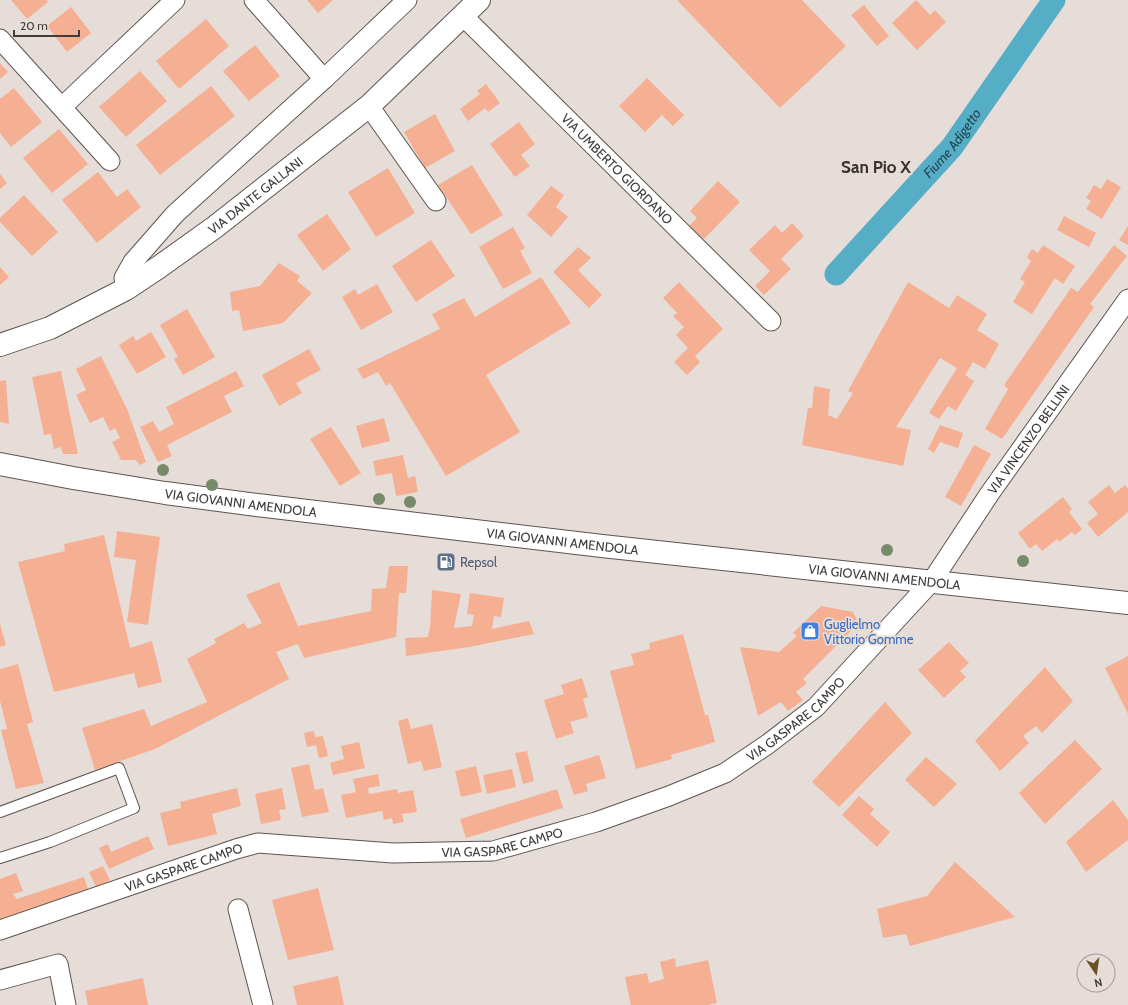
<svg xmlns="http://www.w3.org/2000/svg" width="1128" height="1005" viewBox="0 0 1128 1005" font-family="Cabin,sans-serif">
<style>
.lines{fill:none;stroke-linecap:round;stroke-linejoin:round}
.canal{stroke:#56adc6;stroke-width:23}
.building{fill:#f5b093}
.service-casing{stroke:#5d5451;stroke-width:12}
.minor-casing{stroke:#5d5451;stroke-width:21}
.tertiary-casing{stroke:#5d5451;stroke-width:24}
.secondary-casing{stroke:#5d5451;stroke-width:24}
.service{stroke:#fff;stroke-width:10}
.minor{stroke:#fff;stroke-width:19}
.tertiary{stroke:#fff;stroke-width:22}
.secondary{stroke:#fff;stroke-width:22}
.tree{fill:#778a69}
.labels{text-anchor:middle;stroke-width:3.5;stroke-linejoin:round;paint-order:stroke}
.street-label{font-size:13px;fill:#403c3a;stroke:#e6dcd8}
.service-label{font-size:13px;fill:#4e5e75;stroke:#e6dcd8;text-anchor:start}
.shop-label{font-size:13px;fill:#366cbe;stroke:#e6dcd8;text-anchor:start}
.water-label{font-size:14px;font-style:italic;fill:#214854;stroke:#e6dcd8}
.district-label{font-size:17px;font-weight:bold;fill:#38312d;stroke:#e6dcd8}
</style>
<rect width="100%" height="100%" fill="#e6dcd8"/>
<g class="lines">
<!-- canal -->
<path class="canal" id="s1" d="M836,274L952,147L1054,0"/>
</g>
<!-- building -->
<g class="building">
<path d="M11,0H46L48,2L27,19Z"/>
<path d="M307,0H333L318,13Z"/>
<path d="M677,0H802L846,46L780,108Z"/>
<path d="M916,0L930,15L935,10L946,22L917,50L892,23Z"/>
<path d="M864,5L889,36L877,46L851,15Z"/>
<path d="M71,7L91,33L67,52L47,26Z"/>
<path d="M206,19L229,46L179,89L156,61Z"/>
<path d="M255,45L280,76L249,101L223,71Z"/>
<path d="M0,63L8,72L0,79Z"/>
<path d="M140,71L167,101L126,137L99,107Z"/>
<path d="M647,78L684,115L673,126L662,115L645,132L619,106Z"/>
<path d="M486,84L500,103L488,112L485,108L468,121L460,109L480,94L477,91Z"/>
<path d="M211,86L235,116L160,175L136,145Z"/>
<path d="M14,88L42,122L11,147L0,133V99Z"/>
<path d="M435,114L455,151L425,168L404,132Z"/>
<path d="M519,122L535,144L521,155L530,166L515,177L490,144Z"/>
<path d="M59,129L88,164L52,193L23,158Z"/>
<path d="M472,165L503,215L471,234L438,185Z"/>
<path d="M388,168L415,213L376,237L348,192Z"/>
<path d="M98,172L117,197L127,189L141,207L97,243L62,200Z"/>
<path d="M0,174L7,183L0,189Z"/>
<path d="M1107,179L1121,187L1102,219L1086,209L1091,201L1086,198L1094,185L1101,189Z"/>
<path d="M718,181L740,202L704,239L689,226L697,218L690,211Z"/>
<path d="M551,186L564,195L556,207L568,217L551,237L527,215Z"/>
<path d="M24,195L58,232L32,256L0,222V218Z"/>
<path d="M327,214L351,249L323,271L297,235Z"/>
<path d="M1064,216L1096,233L1089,247L1057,230Z"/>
<path d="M792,223L804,236L781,259L791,269L764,295L755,286L770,271L749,250L775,225L782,233Z"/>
<path d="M1128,226V245L1119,240Z"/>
<path d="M513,227L525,248L520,251L532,273L503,289L479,247Z"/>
<path d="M431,240L455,276L416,302L392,266Z"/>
<path d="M1043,245L1075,266L1063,284L1055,278L1032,314L1013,302L1025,282L1020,279L1031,261L1027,257L1032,249L1038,253Z"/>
<path d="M1114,245L1127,256L1090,304L1094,307L1002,439L985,429L1008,389L1004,385L1071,288L1078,292Z"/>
<path d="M578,247L591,258L578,270L602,295L589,308L553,272Z"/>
<path d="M279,263L300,276L297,281L312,293L283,323L243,331L239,310L232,311L230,292L260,286Z"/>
<path d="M0,267L9,277L0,285Z"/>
<path d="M541,277L571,323L486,375L520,432L446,476L390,383L386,386L378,372L363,379L357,369L440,329L432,314L464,298L475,317Z"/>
<path d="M679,282L723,329L695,356L700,362L687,375L674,362L688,348L676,335L684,327L673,316L677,313L663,298Z"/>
<path d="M908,282L949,308L957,295L987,314L977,330L999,344L985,369L973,362L965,375L974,381L956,411L948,406L939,419L929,413L957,368L940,358L896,427L911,430L903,466L802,445L808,408H812L814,386L830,389L828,415L837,419L853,393L848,391Z"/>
<path d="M377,284L393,312L361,330L342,297L355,289L358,295Z"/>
<path d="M187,309L215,357L183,375L174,359L178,357L160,325Z"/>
<path d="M151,332L166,357L137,374L119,345L133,336L136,341Z"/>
<path d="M309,349L321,370L296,383L302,393L279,406L262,375Z"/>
<path d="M101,356L127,409L146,462L140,465L136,460H121L112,442L120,438L115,428L110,431L103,417L90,423L76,395L86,390L76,369Z"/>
<path d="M61,371L78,454H63L61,447L54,449L51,434L44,435L32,377Z"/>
<path d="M236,371L244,386L224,396L232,412L167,445L172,456L158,462L140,427L153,421L159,432L174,424L166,407Z"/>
<path d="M6,380L9,424L0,422V381Z"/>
<path d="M384,418L390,441L362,448L356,426Z"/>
<path d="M940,425L963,433L958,448L940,442L934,453L928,449Z"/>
<path d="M331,427L361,473L340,486L310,439Z"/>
<path d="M974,445L991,454L961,506L945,497Z"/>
<path d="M403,455L408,478L415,476L418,492L396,496L392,473L376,476L373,461Z"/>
<path d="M1109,485L1115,493L1125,485L1128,488V512L1098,537L1087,523L1098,514L1088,502Z"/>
<path d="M1063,497L1072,509L1069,512L1082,529L1075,535L1072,532L1059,542L1057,539L1042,551L1036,544L1030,549L1018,533Z"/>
<path d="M117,531L160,537L148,625L127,622L136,560L114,557Z"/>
<path d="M104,535L130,648L152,641L162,682L138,688L134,673L54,692L18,562L65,551L64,544Z"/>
<path d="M389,566H408L406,593H399L396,637L304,658L298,644L276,652L289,679L155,749L95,770L82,728L144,709L151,726L207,702L187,659L216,643L214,639L244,623L248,629L262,623L246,595L279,582L298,626L371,611L372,589L386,588Z"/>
<path d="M432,590L461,594L454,628L472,626L474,615L467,614L470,593L504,598L501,617L494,616L492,629L529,621L534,634L469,647L406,656L405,638L428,637L430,627Z"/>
<path d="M821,606L853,612L857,621L856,626L803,679L807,683L796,692L803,700L788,711L781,702L758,716L740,647L779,652L797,636L793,633Z"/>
<path d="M0,624L6,645L0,647Z"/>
<path d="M683,634L705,715H708L715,742L671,755L672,759L636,769L610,671L634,665L631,654L650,649L649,643Z"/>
<path d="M949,642L969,663L960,671L966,677L944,698L918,670Z"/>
<path d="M1128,656V714L1105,668Z"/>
<path d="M18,664L33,722L27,724L44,783L16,789L1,730L7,729L0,701V669Z"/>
<path d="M1045,667L1073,701L1042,733L1036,726L1023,736L1029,743L1000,771L975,741Z"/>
<path d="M582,678L588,697L583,699L588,717L570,722L574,733L556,739L544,700L564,694L561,685Z"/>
<path d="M885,702L912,733L839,807L812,782Z"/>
<path d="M408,718L411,729L432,724L442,767L424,771L421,761L408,764L398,721Z"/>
<path d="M314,731L315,737L323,736L328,756L319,758L316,745L307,747L304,733Z"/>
<path d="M1075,740L1102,769L1045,824L1019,793Z"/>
<path d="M359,742L365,768L333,775L330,763L344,759L341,746Z"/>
<path d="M527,751L534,781L523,784L515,753Z"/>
<path d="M599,755L606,778L586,784L588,791L574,795L564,766Z"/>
<path d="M926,757L957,784L934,807L905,780Z"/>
<path d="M309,764L315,790L323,788L329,812L302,817L291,768Z"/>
<path d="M476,766L482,792L461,797L455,771Z"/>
<path d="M512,769L516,787L487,794L483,775Z"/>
<path d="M378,774L380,786L368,788L369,794L397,789L398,793L413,790L417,812L402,814L404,822L393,824L392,818L384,820L382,811L346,818L341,795L356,792L353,779Z"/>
<path d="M237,788L241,806L212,814L217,834L168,846L160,813L181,808L180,802Z"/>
<path d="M282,788L286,809L279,810L281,820L261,824L255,794Z"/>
<path d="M557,789L563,808L466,838L460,819Z"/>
<path d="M859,796L874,809L870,814L890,832L877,847L842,815Z"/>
<path d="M1113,800L1128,820V840L1086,872L1066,842Z"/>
<path d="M148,836L154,849L109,869L99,848L108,844L111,852Z"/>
<path d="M955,862L1015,917L910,946L906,934L883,938L877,909L927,896Z"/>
<path d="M103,866L110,880L96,887L89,872Z"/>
<path d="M16,873L23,891L13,894L17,899L84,877L88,889L0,923V879Z"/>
<path d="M318,888L334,950L288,960L272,900Z"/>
<path d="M675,958L676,967L708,960L717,1003L708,1005H631L625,977L647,973L649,983L664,979L660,962Z"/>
<path d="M338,976L344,1005H297L293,986Z"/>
<path d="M143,978L148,1005H88L85,991Z"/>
</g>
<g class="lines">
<!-- service casing -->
<g class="service-casing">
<path id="service" d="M0,812L119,768L134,808L50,842L0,858"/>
</g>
<!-- minor casing -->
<g class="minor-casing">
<g id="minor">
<path d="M254,0L324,79"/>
<path id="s2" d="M463,16L771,321"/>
<path d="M0,39L110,161"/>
<path d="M369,106L436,201"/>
<path d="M62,107L175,0"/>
<path d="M126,289L124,278L133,262L175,214L324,79L407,0"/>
<path d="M238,909L263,1005"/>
<path id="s3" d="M0,930L236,849L258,843L393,853L493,851L596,822L669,796L725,773L768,744L816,707L932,581L990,493L1128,299"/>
<path d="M0,980L58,964L66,1005"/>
</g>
</g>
<!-- tertiary casing -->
<g class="tertiary-casing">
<g id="tertiary">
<path id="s4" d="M0,345L50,328L126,289L159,267L215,227L369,106L479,0"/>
</g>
</g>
<!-- secondary casing -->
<g class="secondary-casing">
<g id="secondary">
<path id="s5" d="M0,464L73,478L165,493L257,505L602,546L1128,603"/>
</g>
</g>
<!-- service -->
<use href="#service" class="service"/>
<!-- minor -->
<use href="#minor" class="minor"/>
<!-- tertiary -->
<use href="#tertiary" class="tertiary"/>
<!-- secondary -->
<use href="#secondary" class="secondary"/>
</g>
<!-- trees -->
<g class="tree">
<circle cx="163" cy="470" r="6"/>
<circle cx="212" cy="485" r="6"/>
<circle cx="379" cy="499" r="6"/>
<circle cx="410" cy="502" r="6"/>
<circle cx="887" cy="550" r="6"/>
<circle cx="1023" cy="561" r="6"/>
</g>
<!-- icons -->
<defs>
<g id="fuel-square" transform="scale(1)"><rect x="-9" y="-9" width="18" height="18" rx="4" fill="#5c6f8a" stroke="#e6dcd8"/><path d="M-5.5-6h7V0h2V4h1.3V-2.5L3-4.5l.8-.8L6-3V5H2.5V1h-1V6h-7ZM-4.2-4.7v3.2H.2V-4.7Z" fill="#fff"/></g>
<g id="shop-square" transform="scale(1)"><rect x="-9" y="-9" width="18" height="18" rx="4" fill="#3f7fe0" stroke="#e6dcd8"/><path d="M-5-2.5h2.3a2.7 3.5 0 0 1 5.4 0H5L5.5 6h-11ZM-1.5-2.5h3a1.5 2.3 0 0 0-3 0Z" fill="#fff"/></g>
</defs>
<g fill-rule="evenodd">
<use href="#fuel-square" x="446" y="562"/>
<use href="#shop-square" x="810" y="631"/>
</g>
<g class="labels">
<!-- street labels -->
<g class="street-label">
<text dy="5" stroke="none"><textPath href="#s2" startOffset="217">VIA UMBERTO GIORDANO</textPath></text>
<text dy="5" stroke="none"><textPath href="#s4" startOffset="298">VIA DANTE GALLANI</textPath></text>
<text dy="5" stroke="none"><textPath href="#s3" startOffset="1208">VIA VINCENZO BELLINI</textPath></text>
<text dy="5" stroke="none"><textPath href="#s5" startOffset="244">VIA GIOVANNI AMENDOLA</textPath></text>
<text dy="5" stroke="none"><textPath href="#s5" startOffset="568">VIA GIOVANNI AMENDOLA</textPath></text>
<text dy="5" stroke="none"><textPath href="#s5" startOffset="892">VIA GIOVANNI AMENDOLA</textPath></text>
<text dy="5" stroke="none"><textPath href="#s3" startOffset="842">VIA GASPARE CAMPO</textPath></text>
<text dy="5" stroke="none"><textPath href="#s3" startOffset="518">VIA GASPARE CAMPO</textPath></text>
<text dy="5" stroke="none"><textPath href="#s3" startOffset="194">VIA GASPARE CAMPO</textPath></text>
</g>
<!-- service labels -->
<g class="service-label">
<text x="460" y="567">Repsol</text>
</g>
<!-- shop labels -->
<g class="shop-label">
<text x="824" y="629">Guglielmo<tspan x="824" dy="15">Vittorio Gomme</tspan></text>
</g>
<!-- water labels -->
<g class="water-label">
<text dy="5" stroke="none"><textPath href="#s1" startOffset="175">Fiume Adigetto</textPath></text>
</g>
<!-- district labels -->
<g class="district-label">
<text x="876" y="173">San Pio X</text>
</g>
</g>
<!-- north arrow -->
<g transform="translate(1096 973) rotate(167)"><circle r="19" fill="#e6dcd8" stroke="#a49c99"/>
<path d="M0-3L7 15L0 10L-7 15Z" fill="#6a5223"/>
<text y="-6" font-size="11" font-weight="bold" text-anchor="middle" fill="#403c3a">N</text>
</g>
<!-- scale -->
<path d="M14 30v6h65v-6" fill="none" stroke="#403c3a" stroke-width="2"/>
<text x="20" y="30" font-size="12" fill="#403c3a" stroke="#e6dcd8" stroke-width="3" paint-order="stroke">20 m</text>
</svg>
